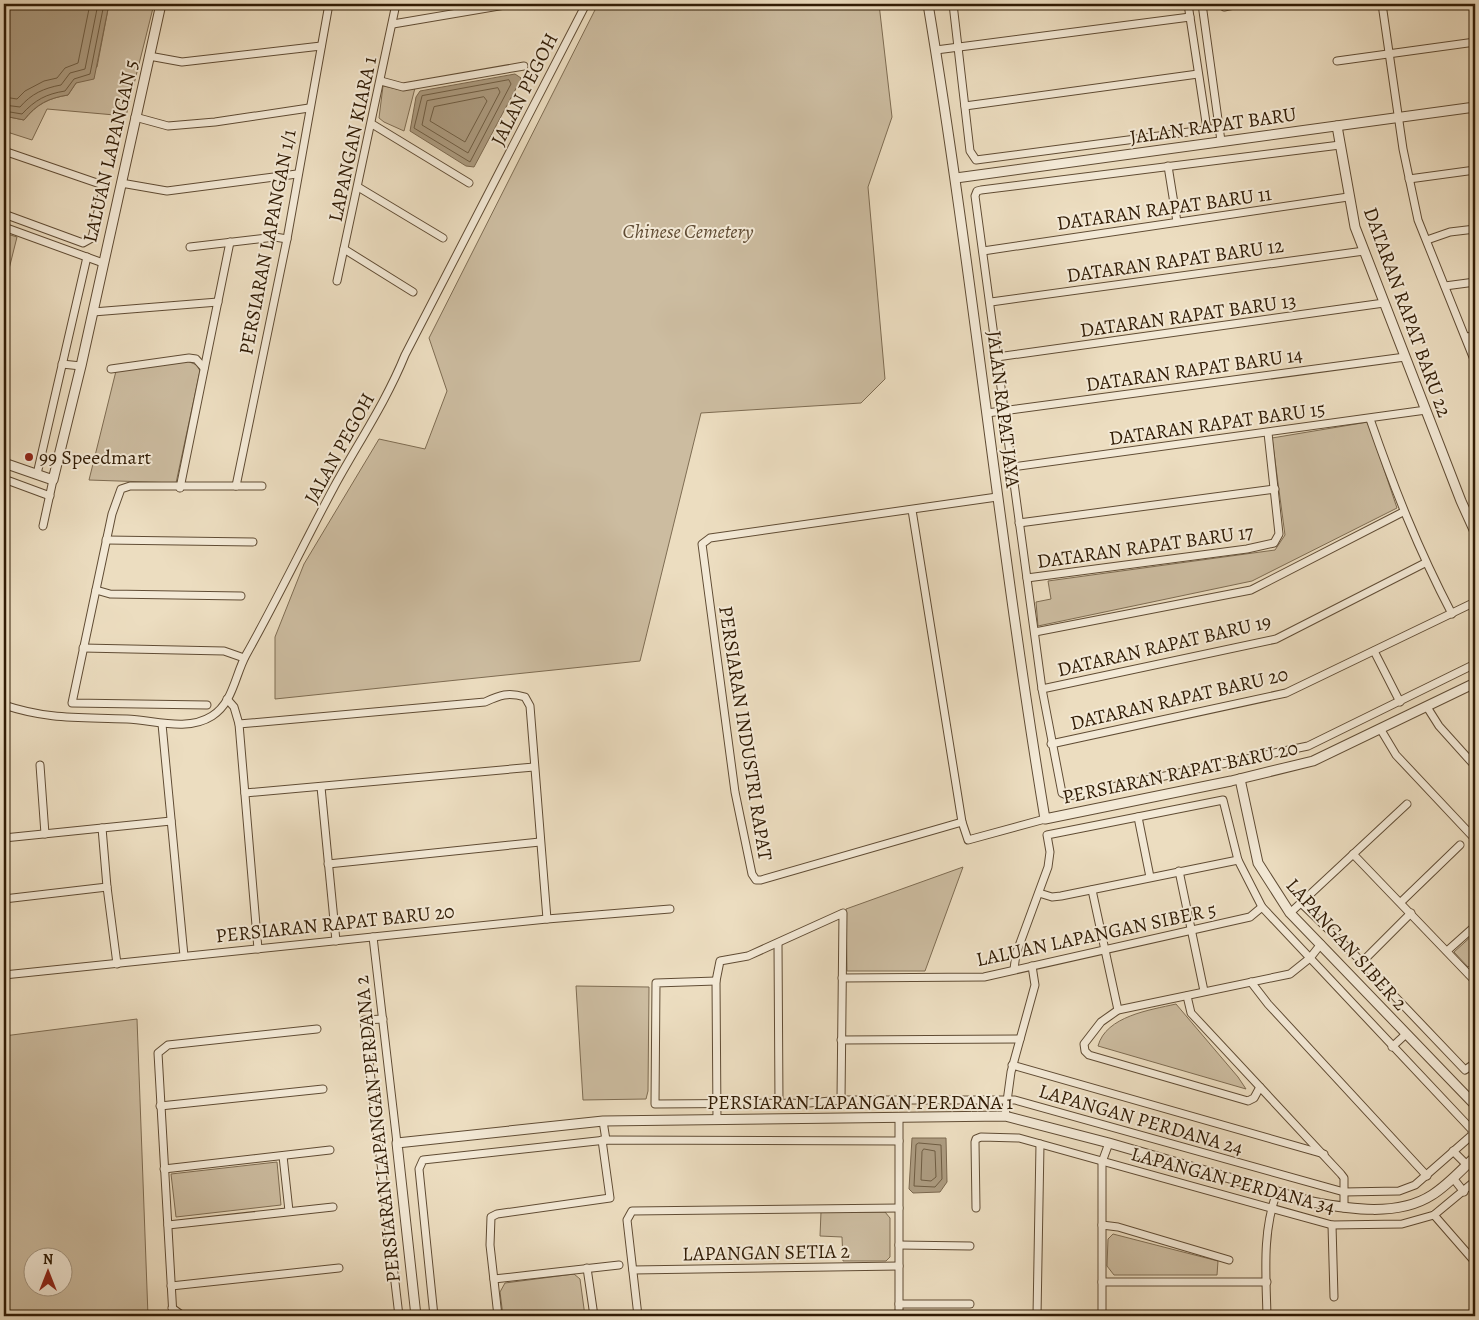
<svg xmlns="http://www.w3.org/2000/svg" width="1479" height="1320" viewBox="0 0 1479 1320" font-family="Alegreya,serif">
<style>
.green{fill:#ccbca0;stroke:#7e6c52;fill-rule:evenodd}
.water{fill:#ac9b80;stroke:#7b684f}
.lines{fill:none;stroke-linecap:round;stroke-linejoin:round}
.shore{stroke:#6e5c42;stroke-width:1}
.minor-casing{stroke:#604c34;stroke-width:9}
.tertiary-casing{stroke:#604c34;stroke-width:11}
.minor{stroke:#f3e9d6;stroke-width:7}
.tertiary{stroke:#f3e9d6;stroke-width:9}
.poi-dot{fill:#8f2418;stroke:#f3e9d6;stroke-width:2}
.labels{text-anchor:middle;stroke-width:4;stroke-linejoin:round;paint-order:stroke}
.street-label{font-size:20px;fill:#311c05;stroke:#f3e9d6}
.park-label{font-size:20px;font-style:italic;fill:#604c34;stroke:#f3e9d6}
.poi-label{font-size:20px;fill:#311c05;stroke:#f3e9d6;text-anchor:start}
</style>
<rect width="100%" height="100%" fill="#ecddc0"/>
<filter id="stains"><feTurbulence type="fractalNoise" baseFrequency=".004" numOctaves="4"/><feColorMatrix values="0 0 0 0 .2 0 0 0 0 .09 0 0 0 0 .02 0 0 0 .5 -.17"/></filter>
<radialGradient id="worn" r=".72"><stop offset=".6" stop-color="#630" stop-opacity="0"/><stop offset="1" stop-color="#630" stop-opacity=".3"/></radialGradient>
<!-- green -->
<g class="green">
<path d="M109,4H154L126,116L47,109L32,140L4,131V116L24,120C37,104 49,98 68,95L76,83L97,67Z"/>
<path d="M598,4H879L892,117L868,187L885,379L861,403L701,413L640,661L275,699V637L304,564L379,439L425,449L447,391L429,338Z"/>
<path d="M383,86L402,90L415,88L404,131L384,122L379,118Z"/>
<path d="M4,233L17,237L4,289Z"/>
<path d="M187,361L197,365L200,371L176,483L89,480L116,371Z"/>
<path d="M1368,422L1397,508L1252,581L1038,626L1036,602L1051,599L1048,581L1275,550L1285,535L1272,438Z"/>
<path d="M963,867L925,971H847L846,909Z"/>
<path d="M1475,933V961L1468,967L1454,952Z"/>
<path d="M576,986L649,987L648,1091L646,1099L583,1100Z"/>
<path d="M1176,1004L1238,1077L1246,1089L1098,1046C1106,1016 1150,1010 1176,1004Z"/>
<path d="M137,1019L148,1316H4V1036ZM32,1258H62V1288H32Z"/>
<path d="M277,1162L281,1205L176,1217L171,1174Z"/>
<path d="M821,1212H885L890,1218V1257L886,1261H843L842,1237L820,1236Z"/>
<path d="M1113,1234L1218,1261L1217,1275H1114L1107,1266L1108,1239Z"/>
<path d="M574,1274L580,1279L585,1316H503L500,1292L505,1283Z"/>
</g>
<!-- water -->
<g class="water">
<path d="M4,4H109L94,79L76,83L68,95C49,98 36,104 24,120L4,116Z"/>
<path d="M515,74L521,78L520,81L474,167L466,166L410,131L416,97L420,91Z"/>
<path d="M912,1138H946L947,1182L940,1192L913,1193L909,1189Z"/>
</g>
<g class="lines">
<!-- shore -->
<g class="shore">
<path d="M509,80L511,84L470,162L414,128L422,96Z"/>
<path d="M498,88L500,92L468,153L422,125L427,101Z"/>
<path d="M4,97L17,99L25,91L44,81L57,78L65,68L78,63L90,4"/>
<path d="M484,97L487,101L465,142L430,121L434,107Z"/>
<path d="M4,105L20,107C31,94 44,88 61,85L70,73L85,69L98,4"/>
<path d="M4,111L22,114C35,100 46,94 65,91L74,79L90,74L104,4"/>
<path d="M919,1143L941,1145L942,1179L935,1187L914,1186L916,1145Z"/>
<path d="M924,1149L935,1151L936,1177L931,1181L921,1180L922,1152Z"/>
</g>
<!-- minor casing -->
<g class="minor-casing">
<g id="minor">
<path d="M953,4L970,151L976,160L1219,128"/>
<path d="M1188,4L1207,129"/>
<path d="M1202,4L1221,141"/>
<path d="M1220,4L1224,7L1239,4"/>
<path d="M1382,4L1403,149L1418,220L1475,362"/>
<path d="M393,24L511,4"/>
<path d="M936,50L1190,17"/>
<path d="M149,56L182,62L321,46"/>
<path d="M1337,61L1475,42"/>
<path d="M381,81L403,87L524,66"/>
<path d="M965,106L1198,74"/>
<path d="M135,117L168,126L215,122L309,108"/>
<path d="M372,124L469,183"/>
<path d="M1340,145L981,190L977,191L975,196L1042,689L1062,793L1069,796L1308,746L1475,664"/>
<path d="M4,151L100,184L103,189L92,238L83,243L4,214"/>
<path d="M1168,166L1177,222"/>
<path d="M1409,179L1475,170"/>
<path d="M121,183L167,191L297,174"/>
<path d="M358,187L443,238"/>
<path d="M4,227L103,263"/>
<path d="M1427,240L1450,232L1475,229"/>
<path d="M190,247L275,237L287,239"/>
<path d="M344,249L413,292"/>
<path d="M983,251L1348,197"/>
<path d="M337,281L396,4"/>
<path d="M1445,286L1475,282"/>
<path d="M991,302L1364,251"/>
<path d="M93,312L218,302"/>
<path d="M1466,337L1475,336"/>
<path d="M997,357L1384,303"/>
<path d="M62,364L81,366"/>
<path d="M111,369L189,358L196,359L204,368"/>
<path d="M987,413L1405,357"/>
<path d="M1370,419C1394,488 1418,549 1452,614"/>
<path d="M1012,467L1426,410"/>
<path d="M37,474L87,257"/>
<path d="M4,479L50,496"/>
<path d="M236,486L287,239L329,4"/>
<path d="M180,488L230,242"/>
<path d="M912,510L962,822L761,880H756L752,874L735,792L702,544L710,538L997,497"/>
<path d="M1019,523L1275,489"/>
<path d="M43,526L53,480"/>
<path d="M106,540L253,542"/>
<path d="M1027,578L1247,549L1274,543L1279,534L1268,433"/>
<path d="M96,590L110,594L241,596"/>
<path d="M1035,632L1251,590L1403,512"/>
<path d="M83,648L224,651L244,658"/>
<path d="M1374,651L1400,702"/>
<path d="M1042,689L1276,639L1425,563"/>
<path d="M227,699L234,707L239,724L258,949"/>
<path d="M4,705C49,720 80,717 127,719C154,720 187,732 212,716C233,703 235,675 246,655C277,600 304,543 334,487C358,443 386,402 405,355L586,4"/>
<path d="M207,705L72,703L112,514L121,489L130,486H262"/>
<path d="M1427,707L1439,726L1475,766"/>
<path d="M162,724L184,956"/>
<path d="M239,724L485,702C500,695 508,692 525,697L530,706L547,919"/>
<path d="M1381,730L1396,755L1475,839"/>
<path d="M1051,744L1286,693L1475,602"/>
<path d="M40,765L45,834"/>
<path d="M321,787L336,941"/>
<path d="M245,793L534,767"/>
<path d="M1138,817L1150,877"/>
<path d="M962,822L968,840L1045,819"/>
<path d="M102,828L107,887L117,964"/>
<path d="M4,838L171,821"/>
<path d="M1353,854L1475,981"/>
<path d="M328,864L540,842"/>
<path d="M1179,871L1204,991"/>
<path d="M1092,890L1118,1010"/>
<path d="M1039,893L1052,897L1061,896L1238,860"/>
<path d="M4,899L107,887"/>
<path d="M1401,902L1460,845"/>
<path d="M1301,903L1362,962L1465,1070L1475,1063"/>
<path d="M1290,913L1407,804"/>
<path d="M373,937L397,1143"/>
<path d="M778,944L779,1103"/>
<path d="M1447,951L1475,926"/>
<path d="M1362,962L1411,913"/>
<path d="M1469,974L1475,968"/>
<path d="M4,975L547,919L670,909"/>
<path d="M842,978L984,977L1250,917L1262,907"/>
<path d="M716,981L656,983L655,1104L809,1103L841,1100H1015L1344,1192L1399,1191L1415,1185L1472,1135V1130L1262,907L1238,860L1223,800L1047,835L1050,852L1048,867L1016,954L1014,969"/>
<path d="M1251,982L1268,1004L1427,1176"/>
<path d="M1187,996L1191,1013L1341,1174L1344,1178V1208"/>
<path d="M383,1019L364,1020L399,1316"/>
<path d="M841,1040L1020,1039"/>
<path d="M1392,1047L1406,1034"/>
<path d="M1012,1065L1324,1154"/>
<path d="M1260,1087L1254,1098L1248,1101L1089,1055L1085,1051L1084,1044L1101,1022L1118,1010L1290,974L1310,958L1321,944"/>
<path d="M160,1106L323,1089"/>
<path d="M1005,1116L1011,1072L1035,985L1032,966"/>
<path d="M899,1118V1316"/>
<path d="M717,1120L716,981L720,961L748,956L843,913L841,1100"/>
<path d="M603,1121L606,1140"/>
<path d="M1453,1151L1467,1165"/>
<path d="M283,1156L289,1211"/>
<path d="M164,1169L330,1150"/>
<path d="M1453,1178L1464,1192"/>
<path d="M976,1208L975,1142L976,1139L981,1137L1019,1138L1332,1225L1402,1224L1434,1215L1475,1181"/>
<path d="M1434,1215L1475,1262"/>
<path d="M168,1225L333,1207"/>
<path d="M1102,1225L1118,1227L1229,1260"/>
<path d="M1332,1225L1334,1297"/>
<path d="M899,1245L970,1246"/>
<path d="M587,1268L594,1316"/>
<path d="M633,1270L899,1266"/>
<path d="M494,1279L619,1265"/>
<path d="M1102,1282H1267"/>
<path d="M171,1286L339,1268"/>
<path d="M899,1304H970"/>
<path d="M172,1308L183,1316"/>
<path d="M173,1316L158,1053L168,1045L317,1029"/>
<path d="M434,1316L419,1169L423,1160L606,1140L899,1141"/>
<path d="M498,1316L490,1245L491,1217L497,1214L610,1198L602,1140"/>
<path d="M638,1316L627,1220L632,1211L899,1208"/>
<path d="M1037,1316L1040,1144"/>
<path d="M1102,1316V1162L1109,1143"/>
<path d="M1267,1316C1266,1274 1262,1232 1277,1192"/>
</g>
</g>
<!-- tertiary casing -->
<g class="tertiary-casing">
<g id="tertiary">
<path d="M928,4C973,275 1000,548 1045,819L1231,781L1313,761L1475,683"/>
<path d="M1337,126L1355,227L1461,501L1475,532"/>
<path d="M956,178L1475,107"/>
<path d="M4,463L53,480L81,366L161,4"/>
<path d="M1240,779L1258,863L1290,913L1475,1105"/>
<path d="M416,1316L397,1143L603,1121L1005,1116L1109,1143L1312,1202C1349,1209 1398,1217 1432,1195C1448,1185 1461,1170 1475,1157"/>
</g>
</g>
<!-- minor -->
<use href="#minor" class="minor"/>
<!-- tertiary -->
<use href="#tertiary" class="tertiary"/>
</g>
<!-- markers -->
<circle class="poi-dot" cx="29" cy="457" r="5"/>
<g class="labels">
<!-- street labels -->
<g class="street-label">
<text transform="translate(524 89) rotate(-63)" y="7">JALAN PEGOH</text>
<text transform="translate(1213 125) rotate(-8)" y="7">JALAN RAPAT BARU</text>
<text transform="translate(352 139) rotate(-78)" y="7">LAPANGAN KIARA 1</text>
<text transform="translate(110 151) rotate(-77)" y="7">LALUAN LAPANGAN 5</text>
<text transform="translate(1164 208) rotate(-8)" y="7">DATARAN RAPAT BARU 11</text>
<text transform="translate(267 242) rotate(-79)" y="7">PERSIARAN LAPANGAN 1/1</text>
<text transform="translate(1175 260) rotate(-8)" y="7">DATARAN RAPAT BARU 12</text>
<text transform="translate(1408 312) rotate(70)" y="7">DATARAN RAPAT BARU 22</text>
<text transform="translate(1188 315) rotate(-8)" y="7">DATARAN RAPAT BARU 13</text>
<text transform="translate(1194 369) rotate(-8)" y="7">DATARAN RAPAT BARU 14</text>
<text transform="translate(1004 409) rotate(83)" y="7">JALAN RAPAT JAYA</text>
<text transform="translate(1217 423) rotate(-8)" y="7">DATARAN RAPAT BARU 15</text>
<text transform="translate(339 448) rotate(-61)" y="7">JALAN PEGOH</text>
<text transform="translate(1145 546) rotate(-8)" y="7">DATARAN RAPAT BARU 17</text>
<text transform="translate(1164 645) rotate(-13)" y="7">DATARAN RAPAT BARU 19</text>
<text transform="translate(1179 698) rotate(-13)" y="7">DATARAN RAPAT BARU 20</text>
<text transform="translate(746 733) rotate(81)" y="7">PERSIARAN INDUSTRI RAPAT</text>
<text transform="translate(1180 772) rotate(-12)" y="7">PERSIARAN RAPAT BARU 20</text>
<text transform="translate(335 923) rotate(-6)" y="7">PERSIARAN RAPAT BARU 20</text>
<text transform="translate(1096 934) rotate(-12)" y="7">LALUAN LAPANGAN SIBER 5</text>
<text transform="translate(1347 944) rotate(48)" y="7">LAPANGAN SIBER 2</text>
<text x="860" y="1109">PERSIARAN LAPANGAN PERDANA 1</text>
<text transform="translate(1141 1119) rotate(16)" y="7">LAPANGAN PERDANA 24</text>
<text transform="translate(377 1129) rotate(-96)" y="7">PERSIARAN LAPANGAN PERDANA 2</text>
<text transform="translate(1233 1180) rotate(15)" y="7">LAPANGAN PERDANA 34</text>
<text transform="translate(766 1252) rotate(-1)" y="7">LAPANGAN SETIA 2</text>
</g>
<!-- park labels -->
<g class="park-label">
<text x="688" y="238">Chinese Cemetery</text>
</g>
<!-- poi labels -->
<g class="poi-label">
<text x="39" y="464">99 Speedmart</text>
</g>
</g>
<!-- margin -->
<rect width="1479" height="1320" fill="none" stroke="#ecddc0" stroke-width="20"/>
<rect x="5" y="5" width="1469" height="1310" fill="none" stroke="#311c05" stroke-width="2.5"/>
<rect x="10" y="10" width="1459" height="1300" fill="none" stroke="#311c05"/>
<!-- north arrow -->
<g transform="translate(48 1272)"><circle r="24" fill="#f3e9d6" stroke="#a59782"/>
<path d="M0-4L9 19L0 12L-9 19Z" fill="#8f2418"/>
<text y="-8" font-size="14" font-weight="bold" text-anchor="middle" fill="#311c05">N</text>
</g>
<rect width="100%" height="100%" filter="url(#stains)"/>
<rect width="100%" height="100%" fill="url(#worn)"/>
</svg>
